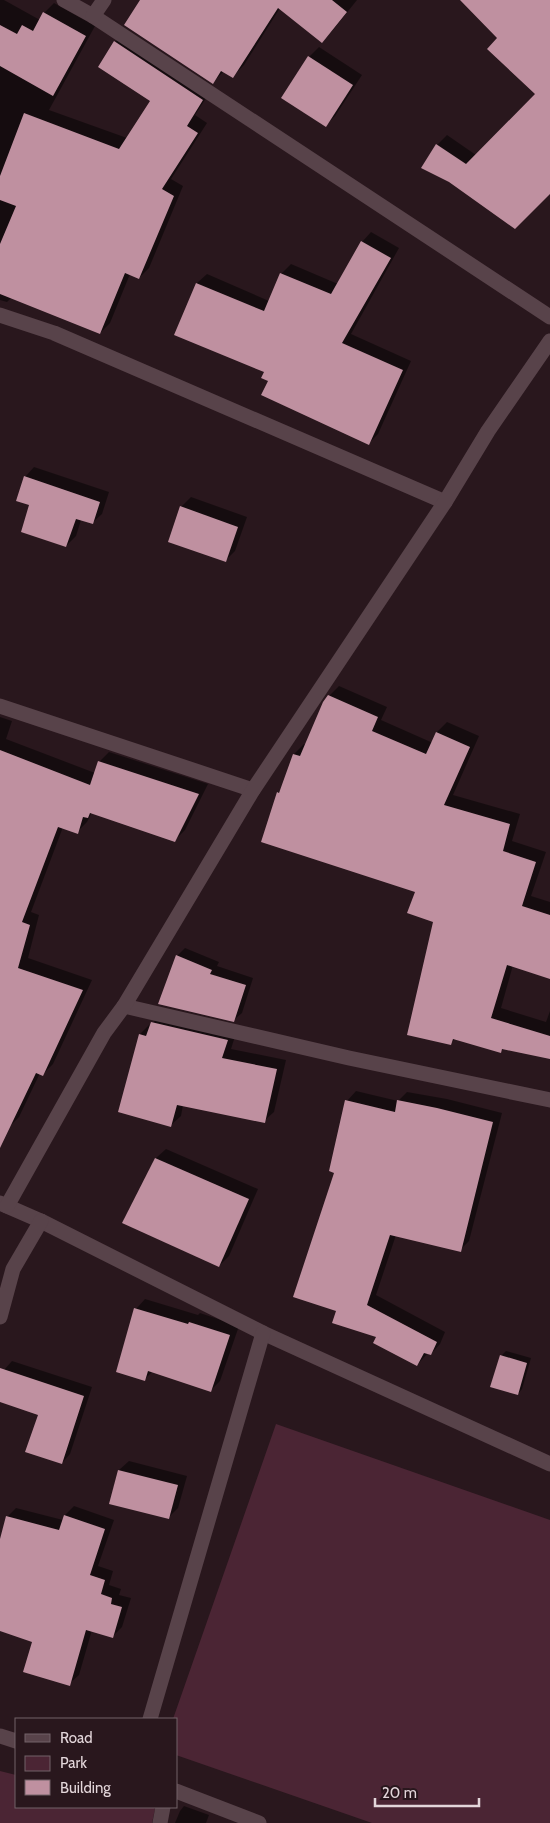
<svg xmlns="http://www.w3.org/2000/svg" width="550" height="1823" viewBox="0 0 550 1823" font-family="Cabin,sans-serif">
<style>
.green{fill:#4b2534}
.shadow{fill:#0007}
.building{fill:#bf90a0}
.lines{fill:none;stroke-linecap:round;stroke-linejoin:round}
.street{stroke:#58434a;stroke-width:15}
</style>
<rect width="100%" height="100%" fill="#29171d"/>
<!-- green -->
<g class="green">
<path d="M276,1424L550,1520V1823H372L176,1755V1719H173Z"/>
<path d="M0,1771L16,1775V1807H152L155,1809L152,1823H0Z"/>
</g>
<!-- shadow -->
<g class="shadow">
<path d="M0,0H4L40,20L44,13L54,3L95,26L49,110L127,138L152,100L115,42L125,32L212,89L195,115L207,123L171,179L183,186L149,268L139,278L130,274L110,323L100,333L12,297L7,302L0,300Z"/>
<path d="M141,0H357L333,30L322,42L280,8L244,65L233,76L224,71L213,82Z"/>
<path d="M464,0H550V192L449,180L423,168L437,145L447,135L476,155L537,94L499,38Z"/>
<path d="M319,47L362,75L335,116L326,125L283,97L309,57Z"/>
<path d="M371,232L399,248L351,334L411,361L378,434L369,443L270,380L266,372L176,334L197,283L207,274L269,301L282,273L291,264L338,284L362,242Z"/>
<path d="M34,467L109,492L102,514L92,523L81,520L76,536L66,546L31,505L25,477Z"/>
<path d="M191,497L247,517L235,551L225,561L181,507Z"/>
<path d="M339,686L387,707L381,720L433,743L437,732L447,722L479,736L453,795L520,814L512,841L546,852L531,896L550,902V977L513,965L501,1008L546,1022L550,1011V1058L504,1048L500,1052L456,1038L451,1043L434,921L417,891L278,793L282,788L294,754L304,744L306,745L329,696Z"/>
<path d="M0,717L12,721L6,739L95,773L99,762L109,752L208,784L185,830L175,840L92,812L87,822L77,832L63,827L31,912L39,915L28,958L92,980L53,1064L43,1074L40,1073L19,1117L9,1127L0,1123Z"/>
<path d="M185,948L219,962L217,966L253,978L242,1013L234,1020L177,956Z"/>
<path d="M162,1013L237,1030L231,1049L286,1060L274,1112L264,1121L183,1105L181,1116L171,1125L140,1034L149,1025H151Z"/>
<path d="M356,1091L398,1101L407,1092L447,1099L502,1113L469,1241L460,1250L396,1235L376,1295L445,1332L440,1344L431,1354L428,1353L417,1365L338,1311L336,1172L347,1101Z"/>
<path d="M166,1149L258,1189L229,1256L219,1266L123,1222L156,1158Z"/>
<path d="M145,1299L198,1315L200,1313L239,1326L220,1381L211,1390L153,1371L145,1379L136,1309Z"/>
<path d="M506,1351L531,1358L522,1389L518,1394L501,1356Z"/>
<path d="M12,1361L92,1387L70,1454L62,1463L39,1414L0,1400V1381L4,1370Z"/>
<path d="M129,1461L187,1476L178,1508L169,1517L119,1470Z"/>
<path d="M74,1506L114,1520L98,1566L113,1571L109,1585L121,1589L119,1595L131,1598L122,1627L113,1636L92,1630L79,1675L69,1684L34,1641L0,1630V1545L7,1517L16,1508L63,1520L65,1515Z"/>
<path d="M184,1806L209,1815L206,1823H175L180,1811Z"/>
</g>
<!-- building -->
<g class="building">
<path d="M140,0H332L347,12L322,43L278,8L233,78L221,71L213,84L124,25Z"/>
<path d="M460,0H550V194L515,229L449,182L421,168L436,144L466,164L535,94L487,49L497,38Z"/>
<path d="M43,12L86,36L53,96L0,66V25L17,34L22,25L33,31Z"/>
<path d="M114,41L203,100L187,126L198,133L162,189L174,196L139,279L125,273L100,334L0,294V244L16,206L0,200V176L24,113L119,149L150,101L98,67Z"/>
<path d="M308,56L353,85L326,127L281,98Z"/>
<path d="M361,241L391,258L342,343L403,370L369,445L261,395L268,381L261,378L264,372L174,335L196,283L264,311L280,273L331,294Z"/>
<path d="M24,476L100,502L93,524L76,519L66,547L21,532L29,505L16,501Z"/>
<path d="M180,506L238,527L226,562L168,542Z"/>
<path d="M328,695L378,717L372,731L426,754L436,732L470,747L444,805L510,824L503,851L536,862L522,906L550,915V979L507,965L491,1018L550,1036V1059L502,1049L501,1053L453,1039L451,1045L407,1035L433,922L407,913L415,892L261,842L277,792L279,793L293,754L300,756L323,702Z"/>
<path d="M0,750L90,785L98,761L199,794L175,842L90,813L88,818L83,817L78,834L58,827L22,922L30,925L18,968L83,990L43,1076L36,1073L0,1148Z"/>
<path d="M176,955L212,970L210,974L246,985L234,1022L158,1004Z"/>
<path d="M151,1022L228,1040L222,1058L277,1069L265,1123L177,1105L171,1127L118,1112L139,1034L146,1036Z"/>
<path d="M345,1100L395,1112L397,1100L437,1108L493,1122L461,1252L390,1235L367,1305L437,1342L431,1355L424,1353L417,1366L373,1343L376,1337L332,1323L336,1311L293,1297L334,1173L329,1171Z"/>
<path d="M155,1158L249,1199L219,1267L122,1223Z"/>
<path d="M134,1308L188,1324L189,1322L230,1335L211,1392L148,1371L145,1381L116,1372Z"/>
<path d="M500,1355L527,1363L518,1395L490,1387Z"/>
<path d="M0,1368L84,1396L62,1464L25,1452L38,1415L0,1402Z"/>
<path d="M118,1470L178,1485L169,1519L109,1504Z"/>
<path d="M64,1515L105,1529L90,1575L105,1580L101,1594L112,1598L111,1604L122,1607L113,1638L86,1630L70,1686L23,1672L32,1642L0,1631V1539L6,1516L59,1530Z"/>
</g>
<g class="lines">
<!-- street -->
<g class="street">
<path d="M64,0L93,16L550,317"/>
<path d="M93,16L104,0"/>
<path d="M0,315L54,333L445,502"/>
<path d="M0,706L253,790"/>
<path d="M124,1006L349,1058L550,1100"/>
<path d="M0,1203L41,1221L263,1333L550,1464"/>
<path d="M7,1206L104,1033L124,1006L253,790L445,502L488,431L550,341"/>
<path d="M0,1317L13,1269L41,1221"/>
<path d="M150,1719L263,1333"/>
<path d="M0,1736L16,1741"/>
<path d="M176,1791L259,1823"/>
<path d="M160,1823L163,1807"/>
</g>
</g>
<!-- legend -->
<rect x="15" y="1718" width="162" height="90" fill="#29171d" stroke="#736369"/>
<rect x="25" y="1734" width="25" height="8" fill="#58434a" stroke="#736369"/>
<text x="60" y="1743" font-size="15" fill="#e3d6da">Road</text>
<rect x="25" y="1756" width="25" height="15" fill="#4b2534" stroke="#736369"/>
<text x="60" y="1768" font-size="15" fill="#e3d6da">Park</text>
<rect x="25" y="1780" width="25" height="15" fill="#bf90a0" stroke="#736369"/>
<text x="60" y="1793" font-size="15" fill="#e3d6da">Building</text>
<!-- scale -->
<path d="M375 1798v8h104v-8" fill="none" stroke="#e3d6da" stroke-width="2.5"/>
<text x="382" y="1798" font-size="15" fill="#e3d6da" stroke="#29171d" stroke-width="4" paint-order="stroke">20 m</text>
</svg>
